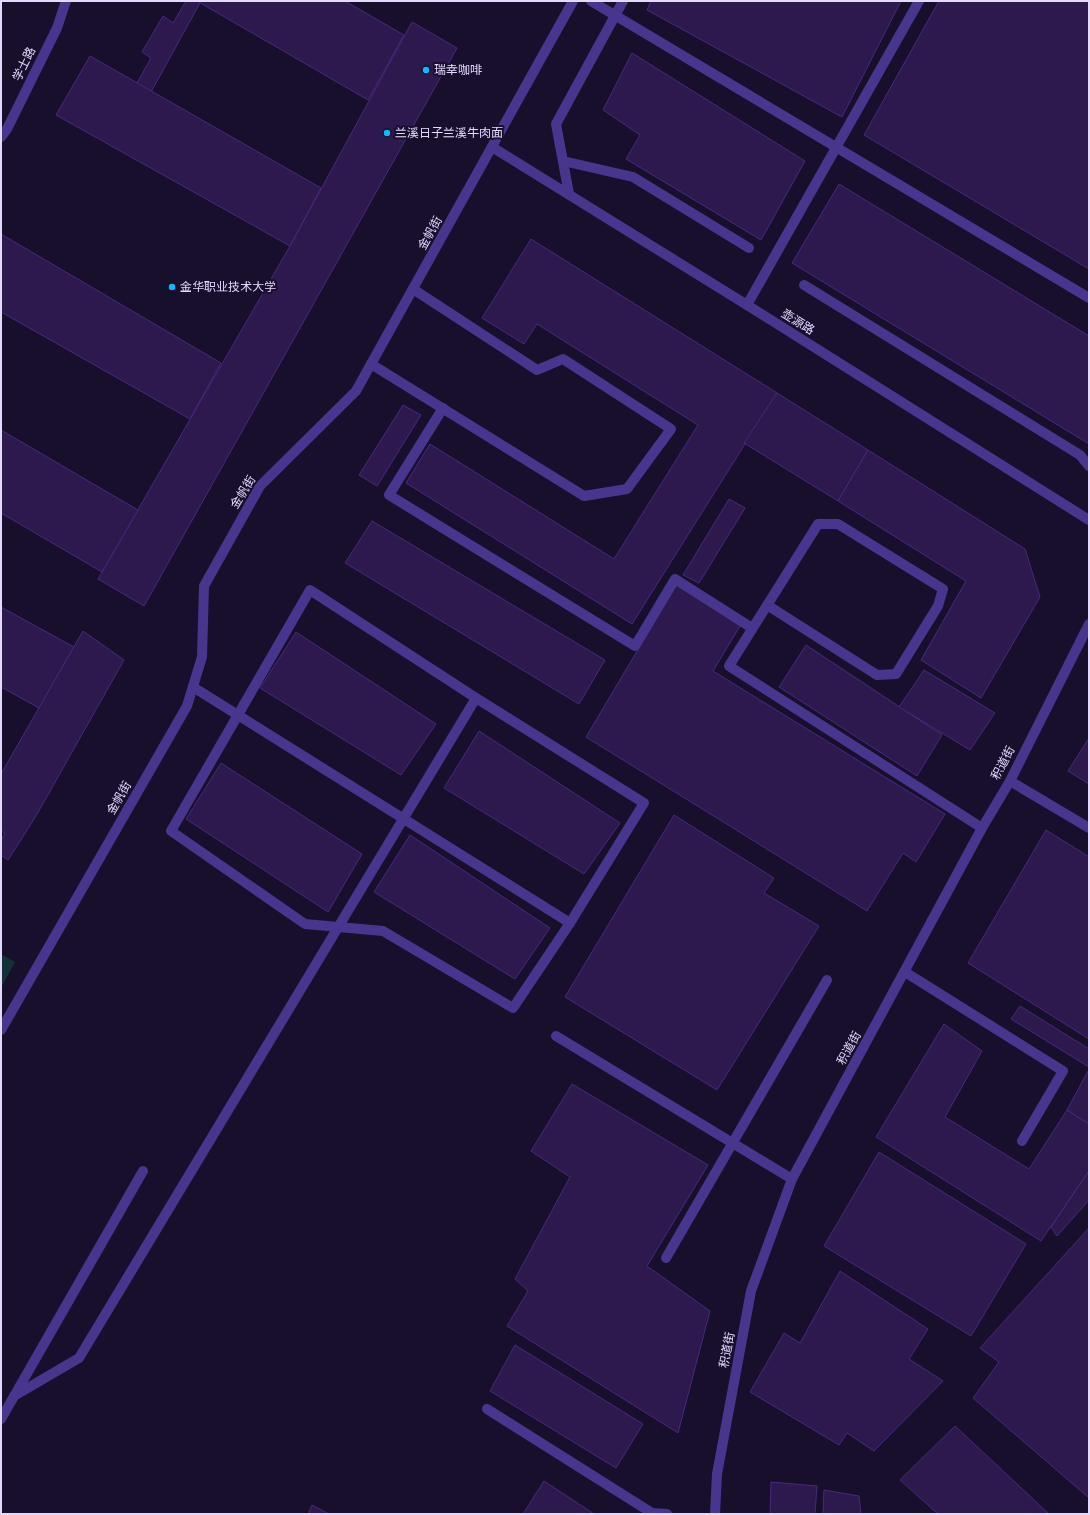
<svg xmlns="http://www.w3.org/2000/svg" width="1090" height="1515" viewBox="0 0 1090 1515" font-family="'DejaVu Sans','Noto Sans SC',sans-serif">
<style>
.green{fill:#113136}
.building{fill:#2d194e;stroke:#47297c}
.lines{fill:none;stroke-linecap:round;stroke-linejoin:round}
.service{stroke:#48368e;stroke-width:10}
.minor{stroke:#48368e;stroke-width:10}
.tertiary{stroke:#48368e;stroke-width:10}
.poi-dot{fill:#05bcff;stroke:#180f2c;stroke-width:1.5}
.labels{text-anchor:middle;stroke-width:4;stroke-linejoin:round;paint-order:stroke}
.street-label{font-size:12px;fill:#e4d9ff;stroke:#180f2c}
.poi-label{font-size:12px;fill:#e4d9ff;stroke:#180f2c;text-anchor:start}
</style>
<rect width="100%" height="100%" fill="#180f2c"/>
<!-- green -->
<path class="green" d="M1,954L15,962L1,988Z"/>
<!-- building -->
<g class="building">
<path d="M186,1H197L200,3L151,92L137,83L151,58L142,52L163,16L173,23Z"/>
<path d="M197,1H345L404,35L368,100Z"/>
<path d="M651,1H901L842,117L647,10Z"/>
<path d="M939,1H1089V269L864,135Z"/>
<path d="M412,22L457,48L144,606L98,579L290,246Z"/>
<path d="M632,53L805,161L761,240L626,159L640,135L603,110Z"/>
<path d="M90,56L321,188L290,246L56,115Z"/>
<path d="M839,184L1089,336V444L792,263Z"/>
<path d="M1,234L221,363L190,419L1,312Z"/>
<path d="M531,239L777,393L632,624L406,483L430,444L614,559L698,425L537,324L524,344L482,318Z"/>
<path d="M777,393L868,450L838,501L744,443Z"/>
<path d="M403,405L421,415L377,486L359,475Z"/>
<path d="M1,430L138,510L102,572L1,513Z"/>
<path d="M868,450L1025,549L1040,597L981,698L921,660L966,581L838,501Z"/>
<path d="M729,499L745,508L699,583L683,575Z"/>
<path d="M372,521L605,660L579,704L345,563Z"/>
<path d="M677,584L740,626L713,671L945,814L916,862L903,853L867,911L586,737Z"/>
<path d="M1,607L74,647L39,708L1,687Z"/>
<path d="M83,631L124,660L36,816L8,860L1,855V841L5,833L1,831V774Z"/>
<path d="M296,632L436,724L401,775L260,688Z"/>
<path d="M806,645L942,735L917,776L779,687Z"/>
<path d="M924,670L995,713L970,750L899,707Z"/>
<path d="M479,731L620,823L584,874L444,788Z"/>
<path d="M1089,738V784L1068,771Z"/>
<path d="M221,763L362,854L328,912L186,819Z"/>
<path d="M674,815L774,878L764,893L819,926L717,1090L565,997Z"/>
<path d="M1046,830L1089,857V1039L968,963Z"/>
<path d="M410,835L550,928L515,979L374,892Z"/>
<path d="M1020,1006L1089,1049V1067L1011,1019Z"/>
<path d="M944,1024L982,1051L945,1117L1029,1169L1067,1110L1089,1124V1171L1041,1241L876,1137Z"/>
<path d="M1088,1071H1089V1124L1067,1110Z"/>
<path d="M572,1084L708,1165L647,1266L710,1311L678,1433L507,1326L528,1291L515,1279L570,1177L531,1151Z"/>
<path d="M879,1152L1026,1244L971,1336L824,1246Z"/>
<path d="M1089,1171V1200L1057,1236L1051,1227Z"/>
<path d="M1089,1228V1498L973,1398L999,1362L980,1348Z"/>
<path d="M840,1271L928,1329L909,1359L943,1381L874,1451L847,1433L839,1445L750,1392L784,1333L800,1343Z"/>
<path d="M515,1345L643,1424L616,1468L490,1391Z"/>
<path d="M955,1426L1049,1514H938L900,1480Z"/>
<path d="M544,1481L594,1514H523Z"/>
<path d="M771,1482L817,1486L815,1514H770Z"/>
<path d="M824,1490L859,1496L861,1514H823Z"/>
<path d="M312,1505L329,1514H308Z"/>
</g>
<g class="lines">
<!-- service -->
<g class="service">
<path d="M591,1L1089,298"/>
<path d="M563,161L633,177L749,248"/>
<path d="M569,194L556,124L623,1"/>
<path d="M804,285L1080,455L1089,466"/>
<path d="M747,305L919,1"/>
<path d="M371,364L584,496L627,489L671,429L563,359L537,370L413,289"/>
<path d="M443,408L389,495L635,646L675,579L752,628"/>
<path d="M310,590L476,698L644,803L570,923L513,1008L383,931L305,924L171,831Z"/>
<path d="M767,605L877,675L896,674L938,606L943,589L838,524H818L729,666L982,828"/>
<path d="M193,687L570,923"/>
<path d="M1010,781L1089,828"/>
<path d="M905,972L1063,1071L1022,1141"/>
<path d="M556,1036L792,1179"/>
<path d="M666,1258L827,980"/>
<path d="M14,1396L79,1358L476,698"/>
<path d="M487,1409L652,1513L667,1514"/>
<path d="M1,1419L143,1171"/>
</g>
<!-- minor -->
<g class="minor">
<path d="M1,137L7,129L57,28L66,1"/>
<path d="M492,147L747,305L1089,520"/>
</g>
<!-- tertiary -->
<g class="tertiary">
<path d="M1,1030L187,706L202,657L204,586L260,486L356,391L573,1"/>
<path d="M715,1514L717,1474L751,1291L792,1179L982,828L1010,781L1089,624"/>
</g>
</g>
<!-- markers -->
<g class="poi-dot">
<circle cx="426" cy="70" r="4"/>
<circle cx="387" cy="133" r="4"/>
<circle cx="172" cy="287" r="4"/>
</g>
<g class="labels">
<!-- street labels -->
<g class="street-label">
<text transform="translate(24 64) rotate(-64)" y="4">学士路</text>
<text transform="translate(430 233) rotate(-61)" y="4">金帆街</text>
<text transform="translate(798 322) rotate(32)" y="4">壶源路</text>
<text transform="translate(243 492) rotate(-58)" y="4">金帆街</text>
<text transform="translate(1003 763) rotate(-62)" y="4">积道街</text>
<text transform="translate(119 798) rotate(-60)" y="4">金帆街</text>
<text transform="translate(849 1048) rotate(-61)" y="4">积道街</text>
<text transform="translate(727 1350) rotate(-79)" y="4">积道街</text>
</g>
<!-- poi labels -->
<g class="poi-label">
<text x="434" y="74">瑞幸咖啡</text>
<text x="395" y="137">兰溪日子兰溪牛肉面</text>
<text x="180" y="291">金华职业技术大学</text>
</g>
</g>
<!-- border -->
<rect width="1090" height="1515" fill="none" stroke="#e4d9ff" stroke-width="4"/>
</svg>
